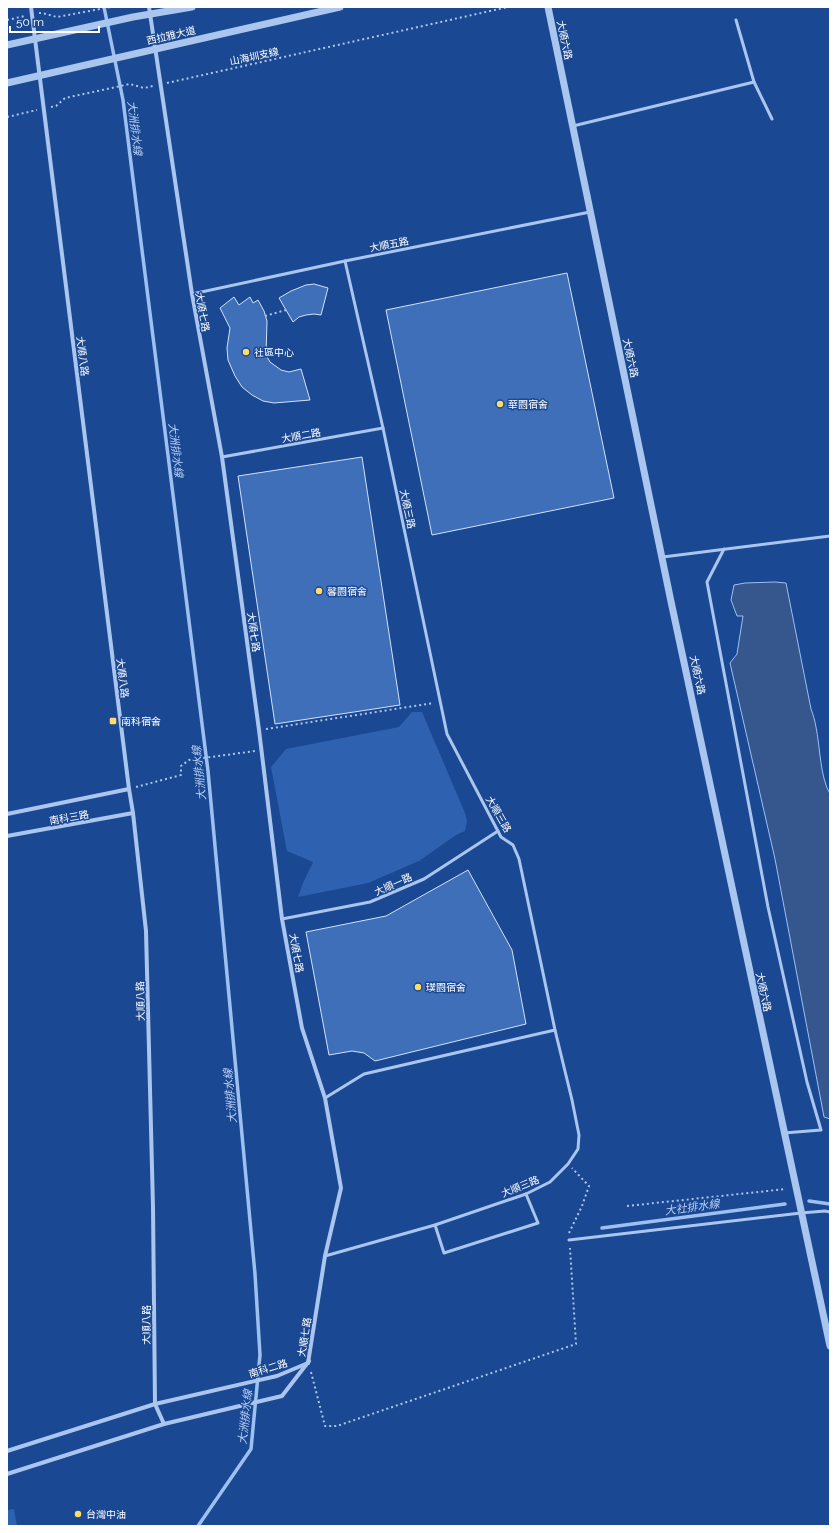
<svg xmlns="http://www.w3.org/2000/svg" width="837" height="1533" viewBox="0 0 837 1533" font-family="Raleway,'Noto Sans TC',sans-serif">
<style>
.green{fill:#2e61b0}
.water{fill:#36578d;stroke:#9dc0f1}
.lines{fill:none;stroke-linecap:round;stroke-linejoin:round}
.stream{stroke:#9dc0f1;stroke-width:3.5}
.building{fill:#3f6fb8;stroke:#d1e2fa}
.path{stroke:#aac6ef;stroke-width:2;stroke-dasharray:2 3;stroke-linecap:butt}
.service{stroke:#aac6ef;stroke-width:3}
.minor{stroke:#aac6ef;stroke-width:4}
.tertiary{stroke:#aac6ef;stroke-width:7}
.poi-dot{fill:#ffdb68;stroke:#1b4892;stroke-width:1.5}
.labels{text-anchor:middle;stroke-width:3;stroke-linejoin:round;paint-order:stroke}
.street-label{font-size:10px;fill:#fff;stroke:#1b4892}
.poi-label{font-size:10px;fill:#fff;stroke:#1b4892;text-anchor:start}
.water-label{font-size:11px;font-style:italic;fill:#b7d0f6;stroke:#1b4892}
</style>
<rect width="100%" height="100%" fill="#1b4892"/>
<!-- green -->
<g class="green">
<path d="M412,712H422L465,813L467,821L465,831L456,835L419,861L368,883L298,897L303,883L313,862L287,851L271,767L286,749L399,727Z"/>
<path d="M14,1509L17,1526H7V1510Z"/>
</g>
<!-- water -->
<path class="water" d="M775,582L786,583L811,709C813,714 815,721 816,727C820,746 820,777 830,794V1119L824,1117L775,859L730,663L737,654L743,616H737L731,600L734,585L745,583Z"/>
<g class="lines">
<!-- stream -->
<g class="stream">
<path d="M104,7L123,100L208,771L255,1274L260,1355L251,1449L198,1526"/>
<path d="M809,1201L830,1204"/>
<path d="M602,1228L785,1204"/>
</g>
</g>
<!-- building -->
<g class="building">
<path d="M567,273L614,498L432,535L386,310Z"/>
<path d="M314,284L328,288L321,315L314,314L306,315L299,317L293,322L279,298L291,291L306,285Z"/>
<path d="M234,297L239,305L250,297L253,303L258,300L264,311L267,321L266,355L270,362L281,370L289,372L301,369L310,400L274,403L263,401L252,395L242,387L235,376L228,360L227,348L230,328L220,308Z"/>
<path d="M362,457L400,705L275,724L238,476Z"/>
<path d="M468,870L512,950L526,1024L375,1061L364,1053L352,1051L329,1055L306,932L386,916Z"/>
</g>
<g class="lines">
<!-- path -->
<g class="path">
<path d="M39,13H42L57,17L111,7"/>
<path d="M7,20L25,16"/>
<path d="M167,83L508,7"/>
<path d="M51,107L56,106L65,98L130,84L144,88L153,86"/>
<path d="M7,117L37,110"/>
<path d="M265,316L286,310"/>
<path d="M266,729L434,703"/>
<path d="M136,787L181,775V766L189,760L255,751"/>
<path d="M627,1206L786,1189"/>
<path d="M569,1233L582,1206L589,1186L572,1168"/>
<path d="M311,1372L325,1426H337L576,1344L570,1248"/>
</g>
<!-- service -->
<g class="service">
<path d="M736,20L754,82L772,119"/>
<path d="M573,126L754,82"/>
<path d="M192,294L345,261L590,212"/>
<path d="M222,457L383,428"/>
<path d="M724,549L707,582L768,907L807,1082L821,1130L784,1133"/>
<path d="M663,557L830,536"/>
<path d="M282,919L370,902L424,879L498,831"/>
<path d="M325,1098L364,1074L555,1030"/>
<path d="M435,1225L444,1253L538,1223L526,1194"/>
<path d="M569,1240L801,1213L825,1211L830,1212"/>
<path d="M325,1256L435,1225L526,1194L550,1182L568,1164L578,1149L579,1135L572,1100L555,1030L519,859L513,845L501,837L447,734L383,428L345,261"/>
</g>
<!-- minor -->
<g class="minor">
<path d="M31,7L129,789L133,813L146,931L153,1207L155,1404L164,1424"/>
<path d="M149,7L192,294L222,457L259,730L282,919L302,1028L325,1098L341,1188L325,1256L308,1363"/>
<path d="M7,814L129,789"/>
<path d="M7,836L133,813"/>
<path d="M7,1451L155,1404L277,1376L308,1363"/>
<path d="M7,1474L164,1424L282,1396L309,1361"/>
</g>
<!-- tertiary -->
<g class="tertiary">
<path d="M548,7C640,454 732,900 830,1346"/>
<path d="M7,45L133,17L192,7"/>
<path d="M7,83L340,7"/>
</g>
</g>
<!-- markers -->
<g class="poi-dot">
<circle cx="246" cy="352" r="4"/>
<circle cx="500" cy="404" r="4"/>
<circle cx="319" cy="591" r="4"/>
<rect x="109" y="717" width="8" height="8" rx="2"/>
<circle cx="418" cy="987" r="4"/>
<circle cx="78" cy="1514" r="4"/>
</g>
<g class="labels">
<!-- street labels -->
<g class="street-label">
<text transform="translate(171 35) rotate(-13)" y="4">西拉雅大道</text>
<text transform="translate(565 40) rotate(78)" y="4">大順六路</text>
<text transform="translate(254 56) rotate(-12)" y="4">山海圳支線</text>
<text transform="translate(389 244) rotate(-11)" y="4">大順五路</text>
<text transform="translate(203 312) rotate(80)" y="4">大順七路</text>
<text transform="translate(83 356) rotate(83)" y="4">大順八路</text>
<text transform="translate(631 358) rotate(78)" y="4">大順六路</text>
<text transform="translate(301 435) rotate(-10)" y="4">大順二路</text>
<text transform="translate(408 509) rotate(78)" y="4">大順三路</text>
<text transform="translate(254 632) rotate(82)" y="4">大順七路</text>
<text transform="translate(698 675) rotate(78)" y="4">大順六路</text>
<text transform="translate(123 678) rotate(83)" y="4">大順八路</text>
<text transform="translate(499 814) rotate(60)" y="4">大順三路</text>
<text transform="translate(69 817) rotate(-10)" y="4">南科三路</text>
<text transform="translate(393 884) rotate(-24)" y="4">大順一路</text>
<text transform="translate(297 953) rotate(80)" y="4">大順七路</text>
<text transform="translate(764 992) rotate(78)" y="4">大順六路</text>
<text transform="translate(140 1001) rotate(-91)" y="4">大順八路</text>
<text transform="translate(520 1186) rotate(-22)" y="4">大順三路</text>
<text transform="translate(146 1325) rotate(-90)" y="4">大順八路</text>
<text transform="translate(304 1337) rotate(-81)" y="4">大順七路</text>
<text transform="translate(268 1368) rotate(-17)" y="4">南科二路</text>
</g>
<!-- poi labels -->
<g class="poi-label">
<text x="254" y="356">社區中心</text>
<text x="508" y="408">華園宿舍</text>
<text x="327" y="595">馨園宿舍</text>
<text x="121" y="725">南科宿舍</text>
<text x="426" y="991">璞園宿舍</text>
<text x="86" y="1518">台灣中油</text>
</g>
<!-- water labels -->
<g class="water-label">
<text transform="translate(135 128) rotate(83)" y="4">大洲排水線</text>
<text transform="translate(176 450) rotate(83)" y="4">大洲排水線</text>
<text transform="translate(199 773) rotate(-96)" y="4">大洲排水線</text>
<text transform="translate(230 1096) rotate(-95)" y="4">大洲排水線</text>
<text transform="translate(692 1207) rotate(-8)" y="4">大社排水線</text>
<text transform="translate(245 1417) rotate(-84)" y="4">大洲排水線</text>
</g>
</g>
<!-- border -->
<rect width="837" height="1533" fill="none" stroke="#ffffff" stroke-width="16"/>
<!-- scale -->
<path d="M10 26v6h89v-6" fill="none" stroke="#ffffff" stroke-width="2"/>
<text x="16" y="26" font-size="12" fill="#ffffff" stroke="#1b4892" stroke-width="3" paint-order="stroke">50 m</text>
</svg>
